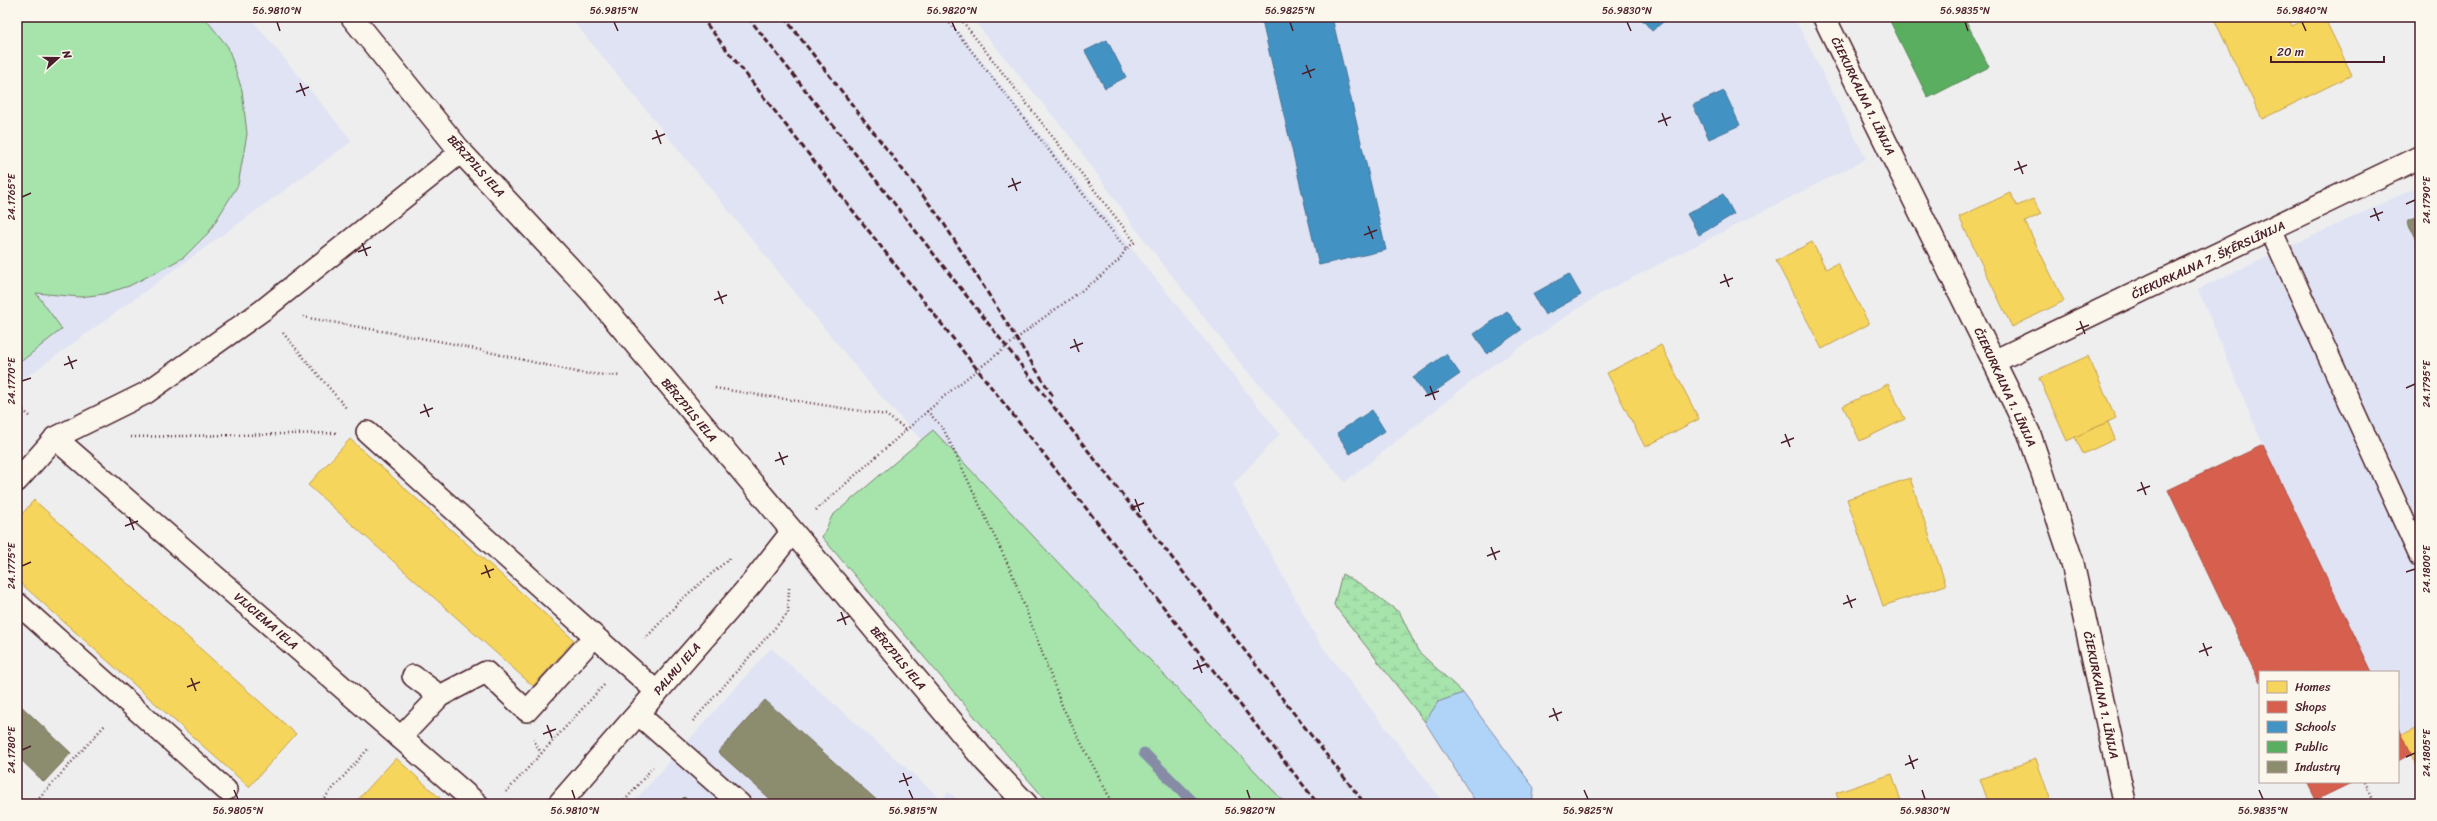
<svg xmlns="http://www.w3.org/2000/svg" width="2437" height="821" viewBox="0 0 2437 821" font-family="Sriracha,sans-serif">
<style>
.built{fill:#dfe3f3}
.grass{fill:#a6e4ac;stroke:#78826c}
.wetland{fill:url(#wetland-marsh);stroke:#78826c}
.water{fill:#b0d4f8;stroke:#878ca6}
.homes{fill:#f6d55c;stroke:#c29e4d}
.shops{fill:#d6604d;stroke:#ac4c43}
.schools{fill:#4393c3;stroke:#457095}
.public{fill:#5aae61;stroke:#558351}
.industry{fill:#8c8c6e;stroke:#786b5a}
.lines{fill:none;stroke-linecap:round;stroke-linejoin:round}
.stream{stroke:#878ca6;stroke-width:11}
.service-casing{stroke:#4a1f2b;stroke-width:24}
.minor-casing{stroke:#4a1f2b;stroke-width:25}
.tertiary-casing{stroke:#4a1f2b;stroke-width:25}
.path{stroke:#4a1f2b;stroke-width:2.5;stroke-dasharray:1 3;stroke-linecap:butt}
.service{stroke:#fbf7ec;stroke-width:21}
.minor{stroke:#fbf7ec;stroke-width:22}
.tertiary{stroke:#fbf7ec;stroke-width:22}
.rail{stroke:#4a1f2b;stroke-width:3;stroke-dasharray:6 3;stroke-linecap:butt}
.ticks{fill:none;stroke:#4a1f2b;stroke-width:1.5}
.labels{text-anchor:middle;stroke-width:4;stroke-linejoin:round;paint-order:stroke}
.street-label{font-size:12px;fill:#4a1f2b;stroke:#fbf7ec}
.neatline{fill:none;stroke:#4a1f2b;stroke-width:1.5}
.ticks-label{font-size:10px;text-anchor:middle;fill:#4a1f2b}
</style>
<defs>
<pattern id="wetland-marsh" width="20" height="14" patternUnits="userSpaceOnUse"><rect width="20" height="14" fill="#a6e4ac"/><path d="M1 5h8M5 5V1M11 12h8M15 12V8" fill="none" stroke="#90c394"/></pattern>
</defs>
<rect width="100%" height="100%" fill="#eeeeef"/>
<filter id="ink" filterUnits="userSpaceOnUse"><feTurbulence type="fractalNoise" baseFrequency=".025" numOctaves="2"/><feDisplacementMap in="SourceGraphic" scale="8" xChannelSelector="R" yChannelSelector="G"/><feConvolveMatrix kernelMatrix="1 2 1 2 8 2 1 2 1" color-interpolation-filters="sRGB"/></filter>
<g filter="url(#ink)">
<!-- built -->
<g class="built">
<path d="M17,17H250L352,141L21,381L17,378Z"/>
<path d="M570,17H946L1280,434L1233,484L1318,641L1445,804H1259L875,390Z"/>
<path d="M971,17H1794L1866,159L1600,294L1483,372L1345,482L1234,356L1133,225L1073,140Z"/>
<path d="M2420,186V726L2402,735L2398,726V672H2372L2263,445L2198,289Z"/>
<path d="M771,648L942,800L948,792L963,804H632Z"/>
</g>
<!-- grass -->
<g class="grass">
<path d="M17,17H204L228,47L242,90L247,134L238,185L209,232L184,257L166,267L129,286L104,294L80,297L36,293L62,329L18,364Z"/>
<path d="M933,430L1286,804H1049L822,537L832,516Z"/>
</g>
<!-- wetland -->
<path class="wetland" d="M1342,574L1362,585L1400,613L1418,651L1463,693L1438,702L1425,722L1334,605Z"/>
<!-- water -->
<path class="water" d="M1463,693L1534,788L1532,804H1477L1425,722L1438,702Z"/>
<!-- homes -->
<g class="homes">
<path d="M2213,17H2288L2292,26L2311,17H2324L2352,75L2262,119Z"/>
<path d="M2010,193L2017,206L2033,199L2041,214L2025,222L2064,301L2012,327L1959,217Z"/>
<path d="M1812,242L1826,269L1837,263L1869,324L1822,349L1776,261Z"/>
<path d="M1661,345L1699,419L1645,447L1607,373Z"/>
<path d="M2088,356L2116,418L2067,441L2039,378Z"/>
<path d="M1888,384L1905,419L1860,441L1843,406Z"/>
<path d="M2108,422L2115,439L2083,454L2075,437Z"/>
<path d="M350,439L574,640L533,686L308,485Z"/>
<path d="M1910,478L1946,585L1883,606L1847,499Z"/>
<path d="M34,500L296,734L249,787L17,580V520Z"/>
<path d="M2420,726V763L2416,765L2402,735Z"/>
<path d="M396,758L442,800L438,804H354Z"/>
<path d="M2036,759L2052,804H1989L1980,779Z"/>
<path d="M1892,774L1902,804H1840L1836,793Z"/>
</g>
<!-- shops -->
<g class="shops">
<path d="M2263,445L2372,672H2260V683L2168,490Z"/>
<path d="M2398,726L2411,754L2398,761Z"/>
<path d="M2307,782H2353L2316,800Z"/>
</g>
<!-- schools -->
<g class="schools">
<path d="M1261,17H1332L1386,250L1319,265Z"/>
<path d="M1640,17H1669L1652,31Z"/>
<path d="M1107,40L1126,77L1105,88L1085,51Z"/>
<path d="M1724,91L1740,125L1709,139L1693,105Z"/>
<path d="M1723,194L1734,214L1699,235L1687,214Z"/>
<path d="M1569,274L1581,295L1545,315L1533,294Z"/>
<path d="M1507,311L1521,330L1487,354L1474,334Z"/>
<path d="M1446,354L1460,374L1427,397L1413,378Z"/>
<path d="M1372,410L1385,431L1350,454L1337,433Z"/>
</g>
<!-- public -->
<path class="public" d="M1888,17H1964L1989,67L1928,98Z"/>
<!-- industry -->
<g class="industry">
<path d="M2420,216V248L2407,222Z"/>
<path d="M765,700L881,804H776L718,752Z"/>
<path d="M17,702L71,753L44,782L17,756Z"/>
<path d="M684,797L693,804H678Z"/>
</g>
<g class="lines">
<!-- stream -->
<path class="stream" d="M1144,753L1195,804"/>
<!-- service casing -->
<g class="service-casing">
<g id="service">
<path d="M2271,230L2420,556"/>
<path d="M367,432L657,692"/>
<path d="M17,481L55,438L146,393L263,310L461,152"/>
<path d="M17,603L226,790"/>
<path d="M413,676L440,696"/>
<path d="M638,714L740,804"/>
<path d="M400,738L440,696L486,672L527,711L594,637"/>
</g>
</g>
<!-- minor casing -->
<g class="minor-casing">
<g id="minor">
<path d="M352,17L461,152L591,291L985,761L1026,804"/>
<path d="M1995,361L2420,157"/>
<path d="M55,438L477,804"/>
<path d="M559,804L752,583L792,532"/>
</g>
</g>
<!-- tertiary casing -->
<g class="tertiary-casing">
<path id="tertiary" d="M1824,17L2029,433L2072,561L2125,804"/>
</g>
<!-- path -->
<g class="path">
<path d="M945,17L1126,249"/>
<path d="M303,317L449,343L581,373L620,376"/>
<path d="M283,333L347,409"/>
<path d="M715,388L886,415L906,429"/>
<path d="M17,405L32,418"/>
<path d="M927,411L943,428L1012,573L1063,708L1113,804"/>
<path d="M131,437L336,433"/>
<path d="M816,510L948,393L1039,321L1095,281L1119,260L1126,249L1135,242L959,17"/>
<path d="M645,639L681,600L730,558"/>
<path d="M693,721L788,613L789,588"/>
<path d="M533,739L541,753"/>
<path d="M2365,782L2375,804"/>
<path d="M506,792L604,685"/>
<path d="M34,804L106,724"/>
<path d="M319,804L368,749"/>
<path d="M622,804L653,767"/>
</g>
<!-- service -->
<use href="#service" class="service"/>
<!-- minor -->
<use href="#minor" class="minor"/>
<!-- tertiary -->
<use href="#tertiary" class="tertiary"/>
<!-- rail -->
<g class="rail">
<path d="M701,17L1318,804"/>
<path d="M748,17L1365,804"/>
<path d="M784,17L941,219L1054,398"/>
</g>
</g>
</g>
<!-- ticks -->
<path class="ticks" d="M277,22L280,31M614,22L618,31M952,22L956,31M1290,22L1293,31M1627,22L1631,31M1965,22L1968,31M2302,22L2306,31M1306,65L1311,78M1302,74L1315,69M300,83L305,96M296,92L309,87M1662,113L1667,126M1658,122L1671,117M656,130L661,144M652,139L665,134M2018,161L2023,174M2014,170L2027,165M1012,178L1017,191M1008,187L1021,182M22,197L31,193M2406,204L2415,200M2374,208L2379,221M2370,217L2383,212M1368,226L1373,239M1364,235L1377,230M362,243L367,256M358,252L371,247M1724,274L1729,287M1720,283L1733,278M718,291L723,304M714,300L727,295M2080,321L2085,334M2076,330L2089,325M1074,339L1079,352M1070,348L1083,343M68,356L73,369M64,365L77,360M22,381L31,378M1430,386L1435,400M2406,388L2415,384M1425,396L1439,391M424,404L429,417M420,413L433,408M1785,434L1790,447M1781,443L1794,438M779,452L784,465M775,461L788,456M2141,482L2146,495M2137,491L2150,486M1135,499L1140,512M1131,508L1144,503M129,517L134,530M125,526L138,521M1491,547L1496,560M1487,556L1500,551M485,565L490,578M22,566L31,562M2406,572L2415,569M481,574L494,569M1847,595L1852,608M1843,604L1856,599M841,612L846,625M837,621L850,616M2203,643L2208,656M2199,652L2212,647M1197,660L1202,673M1193,669L1206,664M191,678L196,691M187,687L200,682M1553,708L1558,721M1549,717L1562,712M547,725L552,738M543,734L556,729M22,750L31,746M1909,755L1914,769M2406,757L2415,753M1905,765L1918,759M903,773L908,786M899,782L912,777M234,790L238,799M572,790L575,799M909,790L913,799M1247,790L1250,799M1584,790L1588,799M1922,790L1925,799M2259,790L2263,799"/>
<g class="labels">
<!-- street labels -->
<g class="street-label">
<text transform="translate(1863 96) rotate(64)" y="4">ČIEKURKALNA 1. LĪNIJA</text>
<text transform="translate(476 166) rotate(48)" y="4">BĒRZPILS IELA</text>
<text transform="translate(2208 260) rotate(-25)" y="4">ČIEKURKALNA 7. ŠĶĒRSLĪNIJA</text>
<text transform="translate(2005 387) rotate(65)" y="4">ČIEKURKALNA 1. LĪNIJA</text>
<text transform="translate(689 410) rotate(50)" y="4">BĒRZPILS IELA</text>
<text transform="translate(266 621) rotate(41)" y="4">VIJCIEMA IELA</text>
<text transform="translate(898 658) rotate(50)" y="4">BĒRZPILS IELA</text>
<text transform="translate(677 669) rotate(-49)" y="4">PALMU IELA</text>
<text transform="translate(2101 695) rotate(78)" y="4">ČIEKURKALNA 1. LĪNIJA</text>
</g>
</g>
<!-- margin -->
<rect width="2437" height="821" fill="none" stroke="#fbf7ec" stroke-width="44"/>
<!-- legend -->
<rect x="2259" y="671" width="140" height="112" fill="#fbf7ec" stroke="#b4a19f"/>
<rect x="2267" y="681" width="20" height="12" fill="#f6d55c" stroke="#b4a19f"/>
<text x="2295" y="691" font-size="12" fill="#4a1f2b">Homes</text>
<rect x="2267" y="701" width="20" height="12" fill="#d6604d" stroke="#b4a19f"/>
<text x="2295" y="711" font-size="12" fill="#4a1f2b">Shops</text>
<rect x="2267" y="721" width="20" height="12" fill="#4393c3" stroke="#b4a19f"/>
<text x="2295" y="731" font-size="12" fill="#4a1f2b">Schools</text>
<rect x="2267" y="741" width="20" height="12" fill="#5aae61" stroke="#b4a19f"/>
<text x="2295" y="751" font-size="12" fill="#4a1f2b">Public</text>
<rect x="2267" y="761" width="20" height="12" fill="#8c8c6e" stroke="#b4a19f"/>
<text x="2295" y="771" font-size="12" fill="#4a1f2b">Industry</text>
<!-- north arrow -->
<g transform="translate(58 58) rotate(69)" stroke="#fbf7ec" stroke-width="3" paint-order="stroke">
<path d="M0-3L7 15L0 10L-7 15Z" fill="#4a1f2b"/>
<text y="-6" font-size="11" font-weight="bold" text-anchor="middle" fill="#4a1f2b">N</text>
</g>
<!-- scale -->
<path d="M2271 56v6h113v-6" fill="none" stroke="#4a1f2b" stroke-width="2"/>
<text x="2277" y="56" font-size="12" fill="#4a1f2b" stroke="#fbf7ec" stroke-width="3" paint-order="stroke">20 m</text>
<rect x="22" y="22" width="2393" height="777" class="neatline"/>
<g class="ticks-label">
<text x="277" y="14">56.9810°N</text>
<text x="614" y="14">56.9815°N</text>
<text x="952" y="14">56.9820°N</text>
<text x="1290" y="14">56.9825°N</text>
<text x="1627" y="14">56.9830°N</text>
<text x="1965" y="14">56.9835°N</text>
<text x="2302" y="14">56.9840°N</text>
<text transform="translate(11 197) rotate(-90)" y="4">24.1765°E</text>
<text transform="translate(2426 200) rotate(-90)" y="4">24.1790°E</text>
<text transform="translate(11 381) rotate(-90)" y="4">24.1770°E</text>
<text transform="translate(2426 384) rotate(-90)" y="4">24.1795°E</text>
<text transform="translate(11 566) rotate(-90)" y="4">24.1775°E</text>
<text transform="translate(2426 569) rotate(-90)" y="4">24.1800°E</text>
<text transform="translate(11 750) rotate(-90)" y="4">24.1780°E</text>
<text transform="translate(2426 753) rotate(-90)" y="4">24.1805°E</text>
<text x="238" y="814">56.9805°N</text>
<text x="575" y="814">56.9810°N</text>
<text x="913" y="814">56.9815°N</text>
<text x="1250" y="814">56.9820°N</text>
<text x="1588" y="814">56.9825°N</text>
<text x="1925" y="814">56.9830°N</text>
<text x="2263" y="814">56.9835°N</text>
</g>
</svg>
